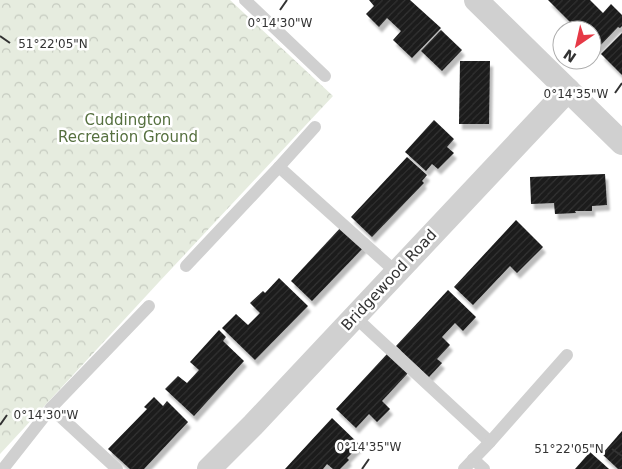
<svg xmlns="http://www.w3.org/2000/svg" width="622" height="469" viewBox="0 0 622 469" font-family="'DejaVu Sans',sans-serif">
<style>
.forest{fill:url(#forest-crowns)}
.building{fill:url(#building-hatch);filter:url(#shadow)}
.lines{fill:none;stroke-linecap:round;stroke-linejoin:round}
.service{stroke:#d0d0d0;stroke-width:12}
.minor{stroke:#d0d0d0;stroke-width:24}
.ticks{fill:none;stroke:#333;stroke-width:2}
.labels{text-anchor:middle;stroke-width:5;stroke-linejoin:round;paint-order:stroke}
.park-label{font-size:15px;fill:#56703f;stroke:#fff}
.street-label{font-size:15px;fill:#333;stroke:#fff}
.ticks-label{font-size:12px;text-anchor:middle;fill:#333;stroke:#fff;stroke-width:5;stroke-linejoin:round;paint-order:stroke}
</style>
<defs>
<pattern id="forest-crowns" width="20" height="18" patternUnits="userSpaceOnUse" patternTransform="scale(1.25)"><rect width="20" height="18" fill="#e6ecdf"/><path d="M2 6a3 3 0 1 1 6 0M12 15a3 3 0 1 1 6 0" fill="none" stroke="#c6cbc0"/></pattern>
<pattern id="building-hatch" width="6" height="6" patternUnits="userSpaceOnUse" patternTransform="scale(1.25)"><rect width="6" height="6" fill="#1a1a1a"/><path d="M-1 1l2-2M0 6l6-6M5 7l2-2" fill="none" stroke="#333"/></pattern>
<filter id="shadow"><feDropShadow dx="3" dy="5.5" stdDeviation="1" flood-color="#0004"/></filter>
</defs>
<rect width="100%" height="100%" fill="#fff"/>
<!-- forest -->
<path class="forest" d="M0,0H230L333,96L159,282L0,454Z"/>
<!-- building -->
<g class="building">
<path d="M369,0H410L441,28L412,58L393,40L401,31L387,18L379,27L366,14L374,6Z"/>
<path d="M548,0H590L603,13L611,4L622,15V26L620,28L618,27L597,49L592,44V30H578Z"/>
<path d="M441,30L462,50L442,71L421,51Z"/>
<path d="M622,33V75L601,54Z"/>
<path d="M460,61H490L489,124H459Z"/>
<path d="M434,120L454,139L447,147L454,153L438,169L432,164L426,171L405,152Z"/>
<path d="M407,157L427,175L422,181L424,183L372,237L351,217Z"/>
<path d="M605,174L607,205L592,206V211H575L576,213L555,214L554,203L531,204L530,177Z"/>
<path d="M516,220L543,247L517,273L510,266L473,305L454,287Z"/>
<path d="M343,225L365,246L312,301L291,281Z"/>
<path d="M279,278L308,306L255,360L222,328L236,314L248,325L260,313L250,303L263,291L265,293Z"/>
<path d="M448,290L476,317L463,331L455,323L442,337L450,345L437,359L442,363L429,377L396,346Z"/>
<path d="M219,330L226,337L223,341L244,361L194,416L165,389L178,376L187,383L199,370L190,362Z"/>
<path d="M387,354L408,373L382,401L390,409L377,422L369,414L356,428L336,409Z"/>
<path d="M154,397L163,406L167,401L188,422L144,469H130L108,449L147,409L144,407Z"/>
<path d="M332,418L360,445L347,458L349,460L340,469H333L327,464L323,469H285Z"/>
<path d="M622,431V469H618L602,454Z"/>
<path d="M590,452L609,469H575Z"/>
</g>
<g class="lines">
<!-- service -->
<g class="service">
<path d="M245,0L325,76"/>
<path d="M279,167L396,272"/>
<path d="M186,266L279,167L315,127"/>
<path d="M355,317L490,442"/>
<path d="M51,408L117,469"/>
<path d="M473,459L484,469"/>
<path d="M3,469L51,408L149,306"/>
<path d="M464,469L490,442L567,355"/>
</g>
<!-- minor -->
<g class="minor">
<path d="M476,0L622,143"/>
<path d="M209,469L253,425L568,90"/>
</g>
</g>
<!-- ticks -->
<path class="ticks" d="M280,10L287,0M0,36L10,43M615,93L622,83M0,425L7,415M612,449L622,456M362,469L369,459"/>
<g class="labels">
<!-- park labels -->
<g class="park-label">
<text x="128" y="125">Cuddington<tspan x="128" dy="17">Recreation Ground</tspan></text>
</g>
<!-- street labels -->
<g class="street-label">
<text transform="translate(389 280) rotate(-47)" y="5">Bridgewood Road</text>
</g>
</g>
<g class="ticks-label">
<text x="280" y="27">0°14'30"W</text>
<text x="53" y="48">51°22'05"N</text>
<text x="576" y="98">0°14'35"W</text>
<text x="46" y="419">0°14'30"W</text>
<text x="369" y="451">0°14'35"W</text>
<text x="569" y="453">51°22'05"N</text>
</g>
<!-- north arrow -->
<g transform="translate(577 45) rotate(214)"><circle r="24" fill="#ffffff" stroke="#adadad"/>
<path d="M0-4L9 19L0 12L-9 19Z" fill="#e63946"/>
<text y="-8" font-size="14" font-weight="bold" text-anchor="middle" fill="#333333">N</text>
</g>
</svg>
